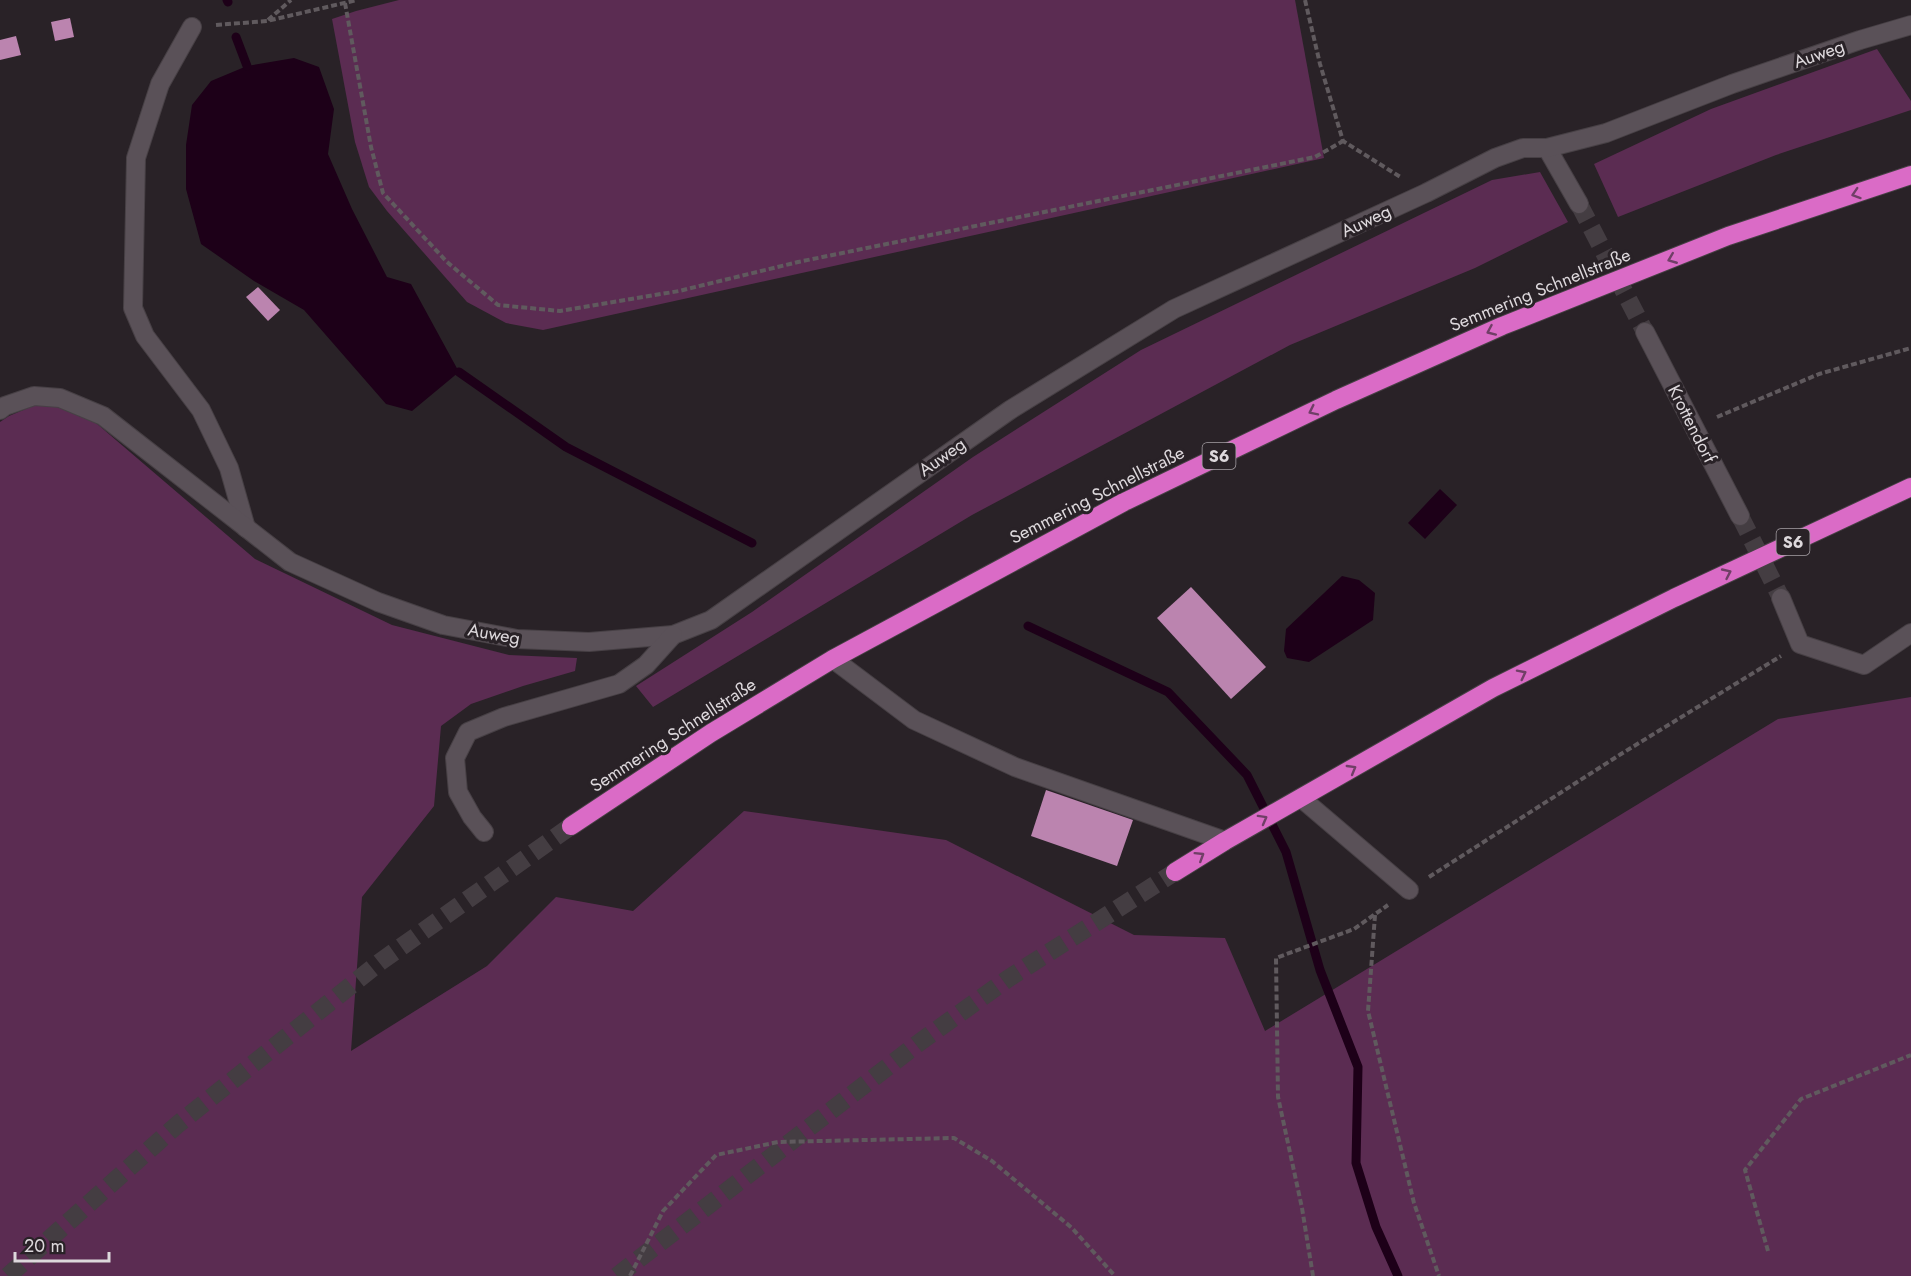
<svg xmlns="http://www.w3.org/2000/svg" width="1911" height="1276" viewBox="0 0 1911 1276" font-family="Jost,sans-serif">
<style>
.green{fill:#5b2c52}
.water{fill:#1d0018}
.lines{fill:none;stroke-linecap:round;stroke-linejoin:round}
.stream{stroke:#1d0018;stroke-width:9}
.building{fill:#bb84af}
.minor-tunnel{stroke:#443d42;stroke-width:18;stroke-dasharray:18 9;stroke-linecap:butt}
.highway-tunnel{stroke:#443d42;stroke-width:18;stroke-dasharray:18 9;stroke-linecap:butt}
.minor-casing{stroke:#474045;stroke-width:20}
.highway-casing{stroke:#474045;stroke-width:20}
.path{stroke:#605a5e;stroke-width:4;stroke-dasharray:6 3;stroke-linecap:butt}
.minor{stroke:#5a5158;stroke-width:18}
.highway{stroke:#da6bc6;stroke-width:18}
.oneway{stroke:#703f67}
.labels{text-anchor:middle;stroke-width:6;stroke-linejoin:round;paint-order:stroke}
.shield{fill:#292227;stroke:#a7a1a6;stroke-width:1.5}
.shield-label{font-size:16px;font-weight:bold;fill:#ddd8dc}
.street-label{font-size:18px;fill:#ddd8dc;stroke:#292227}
</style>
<rect width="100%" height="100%" fill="#292227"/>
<!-- green -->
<g class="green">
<path d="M399,0H1295L1324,158L543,330L506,323L467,302L387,211L369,187L355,142L332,19L356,11Z"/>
<path d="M1877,49L1911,101V110L1776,155L1618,217L1594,164L1711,109Z"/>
<path d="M1540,172L1568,222L1475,268L1290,345L972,515L653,707L636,686L752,612L973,457L1141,350L1492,180Z"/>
<path d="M40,403L82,411L255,559L392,625L509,655L577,658L575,671L523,686L471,704L441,726L434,806L362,897L351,1051L487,966L556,897L633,911L744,811L946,840L1134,935L1225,938L1265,1031L1778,719L1911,697V1276H0V422L9,416Z"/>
</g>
<!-- water -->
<g class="water">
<path d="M294,58L319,67L334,109L328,154L352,209L387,277L411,284L459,372L412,411L386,404L304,310L254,281L201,244L186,189V145L192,105L211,81L247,66Z"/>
<path d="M1440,489L1457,505L1425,539L1408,523Z"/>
<path d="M1342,576L1359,580L1375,593L1373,620L1309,662L1287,658L1284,651L1286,629Z"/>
</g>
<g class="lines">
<!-- stream -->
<g class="stream">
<path d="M227,0L228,2"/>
<path d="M236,37L247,66"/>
<path d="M459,372L566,447L752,543"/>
<path d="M1028,626L1168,692L1247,775L1286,852L1320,970L1358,1067L1356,1163L1376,1227L1398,1276"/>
</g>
</g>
<!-- building -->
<g class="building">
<path d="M70,18L74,37L55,41L51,22Z"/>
<path d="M16,36L21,55L0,60V40Z"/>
<path d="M258,287L280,310L268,321L246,297Z"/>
<path d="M1191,587L1266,667L1231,699L1157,618Z"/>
<path d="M1046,790L1133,820L1117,866L1031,836Z"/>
</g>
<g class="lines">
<!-- minor-tunnel -->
<g class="minor-tunnel">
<path d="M1579,204L1645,332"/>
<path d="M1740,516L1781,598"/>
</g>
<!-- highway-tunnel -->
<g class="highway-tunnel">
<path d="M8,1276L177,1125L380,962L571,826"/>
<path d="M617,1276L920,1042L1009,978L1175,872"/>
</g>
<!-- minor casing -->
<g class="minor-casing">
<g id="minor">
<path d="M192,27L160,84L136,158L133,308L145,336L201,410L229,468L246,528"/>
<path d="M1547,148L1579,204"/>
<path d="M1645,332L1740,516"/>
<path d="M0,410L5,406L34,396L60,398L103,416L290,562L378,602L443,625L517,639L589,642L673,635L711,620L1010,410L1174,309L1426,193L1495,158L1523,148H1547L1606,133L1732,84L1860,40L1911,25"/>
<path d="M1781,598L1800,644L1864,665L1911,633"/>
<path d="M833,659L914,720L1015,767L1225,841"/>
<path d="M1301,798L1409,890"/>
<path d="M484,832L472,817L458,792L455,758L468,732L504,717L619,684L646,665L673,635"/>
</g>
</g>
<!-- highway casing -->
<g class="highway-casing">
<g id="highway">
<path d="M571,826L711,733L833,659L1124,502L1336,400L1502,326L1728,236L1911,175"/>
<path d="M1175,872L1225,841L1493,688L1674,598L1911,487"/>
</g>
</g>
<!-- path -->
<g class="path">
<path d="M1305,0L1320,64L1343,141L1402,178"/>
<path d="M345,3L371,147L383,193L447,262L498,305L560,311L679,291L798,262L1315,157L1343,141"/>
<path d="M268,20L291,0"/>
<path d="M216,25L267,21L357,0"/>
<path d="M1717,417L1819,374L1911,348"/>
<path d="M1429,877L1621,754L1781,656"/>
<path d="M1375,915L1368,1011L1414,1203L1439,1276"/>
<path d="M1768,1251L1745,1170L1801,1099L1911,1055"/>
<path d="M630,1276L663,1211L716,1155L778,1142L954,1138L992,1161L1072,1228L1115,1276"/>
<path d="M1313,1276L1302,1208L1278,1097L1276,958L1354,929L1388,905"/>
</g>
<!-- minor -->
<use href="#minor" class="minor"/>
<!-- highway -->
<use href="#highway" class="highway"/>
</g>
<!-- one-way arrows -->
<defs><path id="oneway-chevron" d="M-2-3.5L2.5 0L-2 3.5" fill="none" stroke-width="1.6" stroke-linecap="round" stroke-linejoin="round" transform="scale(1.5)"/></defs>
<g class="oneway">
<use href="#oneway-chevron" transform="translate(1856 194) rotate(162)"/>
<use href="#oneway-chevron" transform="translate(1672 259) rotate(158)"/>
<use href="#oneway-chevron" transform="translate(1491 331) rotate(156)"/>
<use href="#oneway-chevron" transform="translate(1313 411) rotate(154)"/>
<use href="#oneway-chevron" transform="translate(1727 573) rotate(-25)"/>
<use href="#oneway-chevron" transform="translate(1522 674) rotate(-27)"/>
<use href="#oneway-chevron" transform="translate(1352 769) rotate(-30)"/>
<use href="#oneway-chevron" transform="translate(1263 819) rotate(-29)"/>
<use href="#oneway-chevron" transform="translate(1200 856) rotate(-32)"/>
</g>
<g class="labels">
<!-- shield labels -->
<g class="shield">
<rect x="1202.5" y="443" width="33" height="26" rx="4.5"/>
<rect x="1776.5" y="529" width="33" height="26" rx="4.5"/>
</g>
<g class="shield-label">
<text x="1219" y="462">S6</text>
<text x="1793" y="548">S6</text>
</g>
<!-- street labels -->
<g class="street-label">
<text transform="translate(1819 54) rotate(-19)" y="6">Auweg</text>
<text transform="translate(1366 221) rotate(-25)" y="6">Auweg</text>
<text transform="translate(1540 290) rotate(-22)" y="6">Semmering Schnellstraße</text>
<text transform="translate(1692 424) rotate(63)" y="6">Krottendorf</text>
<text transform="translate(942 457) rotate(-35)" y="6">Auweg</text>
<text transform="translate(1097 495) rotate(-27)" y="6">Semmering Schnellstraße</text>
<text transform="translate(494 634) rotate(10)" y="6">Auweg</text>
<text transform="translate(673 735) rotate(-33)" y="6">Semmering Schnellstraße</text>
</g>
</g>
<!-- scale -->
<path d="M15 1252v9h94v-9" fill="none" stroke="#ddd8dc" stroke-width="3"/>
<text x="24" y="1252" font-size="18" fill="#ddd8dc" stroke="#292227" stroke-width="4.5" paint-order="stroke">20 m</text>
</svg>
